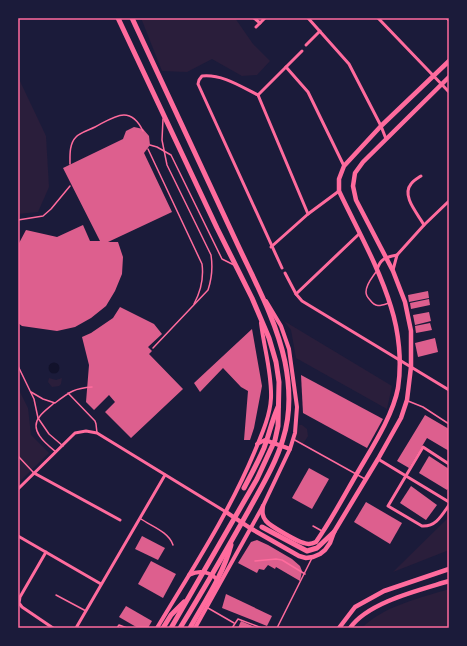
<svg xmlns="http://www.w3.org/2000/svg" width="467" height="646" viewBox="0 0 467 646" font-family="Poppins,sans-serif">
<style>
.green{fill:#2a1e3b}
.water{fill:#12122b}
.building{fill:#dd5f8e}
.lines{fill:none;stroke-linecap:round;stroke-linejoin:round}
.service{stroke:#ff6b9d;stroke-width:1.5}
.minor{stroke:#ff6b9d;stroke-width:3}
.tertiary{stroke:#ff6b9d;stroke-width:4}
.secondary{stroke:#ff6b9d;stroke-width:4.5}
.primary{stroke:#ff6b9d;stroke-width:5}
.neatline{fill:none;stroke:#ff6b9d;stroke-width:1.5}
</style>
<rect width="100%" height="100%" fill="#1b1b3a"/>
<!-- green -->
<g class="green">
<path d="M141,18H235L253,44L270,61L257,75L242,76L212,59L187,72L162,71Z"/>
<path d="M18,77L46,136L49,187L38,212L18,214Z"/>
<path d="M284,321L392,386L387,409L296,358L291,330Z"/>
<path d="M49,378L56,380L62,378L61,384L59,386L52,387L48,382Z"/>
<path d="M18,388L28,408L31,435L49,453L18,483Z"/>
<path d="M299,425H302L307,429L308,436L303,444L295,439Z"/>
<path d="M449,517V550L393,572Z"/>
<path d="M449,589V628H362C383,606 421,598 449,589Z"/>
</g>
<!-- water -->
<circle class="water" cx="54" cy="368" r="5.5"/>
<!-- building -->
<g class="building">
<path d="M134,127L143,129L149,136L150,145L144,153L172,212L108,242H118L123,257L122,274L115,291L106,306L91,318L75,327L57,331L22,326L18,323V245L26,230L57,237L83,225L90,241H100L63,168L123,139L126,131Z"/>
<path d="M428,291L429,298L409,302L408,295Z"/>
<path d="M429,299L430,305L411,309L410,303Z"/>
<path d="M120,307L154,324L162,334L148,347L152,351L149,354L183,389L131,438L105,412L115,402L109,395L94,410L86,402L89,365L82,337L91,333L113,318Z"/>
<path d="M429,312L431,321L415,325L413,315Z"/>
<path d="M430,323L432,330L416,333L415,326Z"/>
<path d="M252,329L262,386L254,428L250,440H244L248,391L241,387L223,368L200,392L194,383Z"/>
<path d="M435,338L438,352L418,357L415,343Z"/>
<path d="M301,375L383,419L367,448L303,413Z"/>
<path d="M425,415L449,429V451L427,438L409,468L397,461Z"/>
<path d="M429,456L449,469V487L447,490L419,473Z"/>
<path d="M309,468L329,479L312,509L292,498Z"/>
<path d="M411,486L437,505L426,520L400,503Z"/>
<path d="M366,502L402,523L390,544L354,522Z"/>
<path d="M142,536L165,548L158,560L135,549Z"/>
<path d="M257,540L268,545L292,559L300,566L302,571L300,581L276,567L275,569L268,565L264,570L259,569L257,573L238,563L251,542Z"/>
<path d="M151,561L176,574L163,598L138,584Z"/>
<path d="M226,594L272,616L267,626L222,608Z"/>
<path d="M126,606L152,621L148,628H138L119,617Z"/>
<path d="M241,621L257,628H238Z"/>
</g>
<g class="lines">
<!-- service -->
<g class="service">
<path d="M150,145L157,147L171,155L222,259L234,265"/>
<path d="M148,149L202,264C204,279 201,291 194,304"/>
<path d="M70,164C70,156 69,144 76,137C79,133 89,130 95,127C114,117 130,104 143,131"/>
<path d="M18,220L43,216L51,209L70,186"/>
<path d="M376,272C372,278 366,284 366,292C366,295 368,298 370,300C376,308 380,306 389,303"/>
<path d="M153,348L208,290C212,278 213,268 211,255L167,165L162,140L163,119"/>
<path d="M18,366L34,399L38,418L49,434L63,446"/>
<path d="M31,392L43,399L55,403C69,392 75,388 92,387"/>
<path d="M68,393L95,421L96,424L97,433"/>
<path d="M408,401L423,407L449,424"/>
<path d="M54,403C50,407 44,411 40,416C28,430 46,444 56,452"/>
<path d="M293,439L365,479"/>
<path d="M18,456L33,472"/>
<path d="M141,519C151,526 169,532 173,545"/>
<path d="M313,526L322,531"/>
<path d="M255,561L276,559L282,560L305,574"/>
<path d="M56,595L86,611"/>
<path d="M208,608L234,623"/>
<path d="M117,628L119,625L127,628"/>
<path d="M232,628L238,619L262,628"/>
<path d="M277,628L312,558"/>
</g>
<!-- minor -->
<g class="minor">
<path d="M254,18L260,23"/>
<path d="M308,18L349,64L381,126L386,139"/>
<path d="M378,18L449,92"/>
<path d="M447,18L449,20"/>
<path d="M256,27L265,18"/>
<path d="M306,45L320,31"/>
<path d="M286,67L308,92L344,166"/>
<path d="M258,95C240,86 222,74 202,76L199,80L198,84L282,268"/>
<path d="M258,95L308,214"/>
<path d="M258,95L302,51"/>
<path d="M421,176C418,178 413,181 411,184C401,196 418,214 424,225"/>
<path d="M271,247L308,214L339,191"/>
<path d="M377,270C380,258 387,257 397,255"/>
<path d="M393,270L397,255L424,225L449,201"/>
<path d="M285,273L296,294L302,301L449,390"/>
<path d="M296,294L359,234"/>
<path d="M378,459L449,502"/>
<path d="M449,464L423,447L388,506L422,526C436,527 442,515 449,505"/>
<path d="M34,473L120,520"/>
<path d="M18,489L75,433L86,431L97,433L226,512"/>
<path d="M18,536L101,584"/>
<path d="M46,552L20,597L19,603L22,607L53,628"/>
<path d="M76,628L165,475"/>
</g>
<!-- tertiary -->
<g class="tertiary">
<path d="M257,444L265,440L290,449"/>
<path d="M189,575C199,570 211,571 218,581"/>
<path d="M157,628C191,571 228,515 254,453C261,436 270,417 271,398C272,373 264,348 261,323"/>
<path d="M195,628L263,506L290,449L295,433L297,407L289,349L281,326L266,301"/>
</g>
<!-- secondary -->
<g class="secondary">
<path d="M263,506C262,512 262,516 266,521C270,526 298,542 304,543C309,545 312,544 316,542C332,519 345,494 359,470C373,446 393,415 398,388C402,362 399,332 391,307C379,267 357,229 339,191V179L344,166L381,126L449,61"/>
<path d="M226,512L250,528L299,556L306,558L313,557L320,554L325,550L330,543L334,532L378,459L401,418L407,400L411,367V331L405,302L393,271L356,200L353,186L355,173L363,162L449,77"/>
<path d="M339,628L355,607L384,591L449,569"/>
<path d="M350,628C368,602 420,590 449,581"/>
</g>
<!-- primary -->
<g class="primary">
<path d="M118,18L217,228L252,298L269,338L276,362L279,382L278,426L275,440L257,479L171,628"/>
<path d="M132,18C166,92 201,166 236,241C254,280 276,319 285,362C290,387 291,414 283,439C276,463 262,486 250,508C227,549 204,589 180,628"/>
<path d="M244,488C251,475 258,462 264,448C269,435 272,420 278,407"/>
<path d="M262,527L307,551L317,548L334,532"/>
<path d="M163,628L171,615L184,602"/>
<path d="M190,628C205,601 223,575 231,545"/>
</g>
</g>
<!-- border -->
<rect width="467" height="646" fill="none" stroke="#1b1b3a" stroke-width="38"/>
<rect x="19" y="19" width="429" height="608" class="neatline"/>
</svg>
